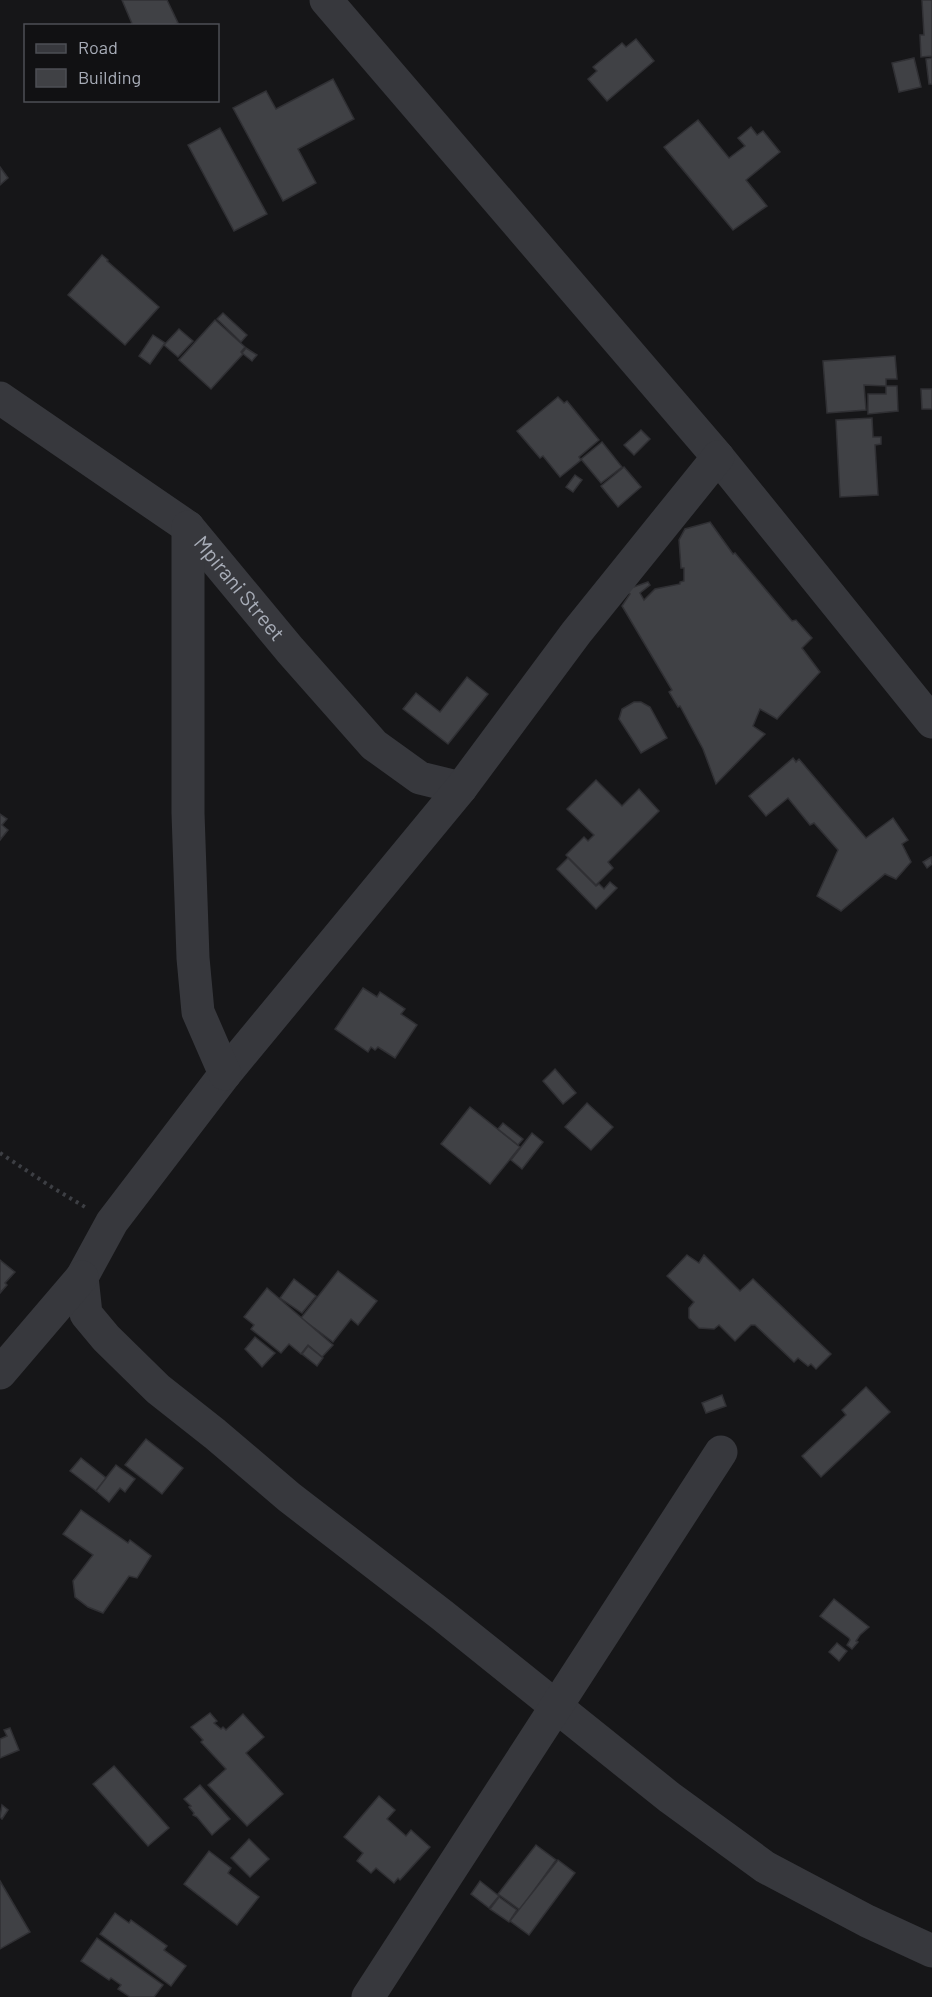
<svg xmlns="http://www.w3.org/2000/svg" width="932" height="1997" viewBox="0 0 932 1997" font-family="Barlow,sans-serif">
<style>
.building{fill:#404145;stroke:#303034;stroke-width:1.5}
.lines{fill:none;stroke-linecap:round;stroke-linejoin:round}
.path{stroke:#3d3f44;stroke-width:4;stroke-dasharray:3 4.5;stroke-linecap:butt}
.minor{stroke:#37383d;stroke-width:33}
.labels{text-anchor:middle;stroke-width:4.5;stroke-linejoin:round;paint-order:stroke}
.street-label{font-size:21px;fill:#a8adb8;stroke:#111113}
</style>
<rect width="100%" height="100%" fill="#161618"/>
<!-- building -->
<g class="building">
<path d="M122,0H167L178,23L172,26H133Z"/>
<path d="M922,0H932V56L921,57L920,35H924Z"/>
<path d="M636,39L654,61L607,101L588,79L597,71L593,67L622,43L626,47Z"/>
<path d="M914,58L921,87L899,92L892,63Z"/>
<path d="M932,58V84H929L926,59Z"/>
<path d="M333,79L354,119L298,149L316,183L283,201L233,108L266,91L276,109Z"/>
<path d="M698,120L729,158L745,146L738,138L751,127L757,135L763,131L780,152L746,180L767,206L733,230L664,147Z"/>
<path d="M220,128L267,214L234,231L188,145Z"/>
<path d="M0,167L8,178L0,185Z"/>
<path d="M102,255L108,260L107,261L159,307L125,345L68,295Z"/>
<path d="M223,313L247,335L241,342L217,319Z"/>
<path d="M215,320L245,347L241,352L243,354L211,389L179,360Z"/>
<path d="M179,329L193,341L178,357L164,345Z"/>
<path d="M153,335L165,343L150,364L139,356Z"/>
<path d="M246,348L257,355L252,361L242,353Z"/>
<path d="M895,356L897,379H886V386L864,385L866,410L827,413L823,361Z"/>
<path d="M886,386H897L898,411L868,414V394H886Z"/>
<path d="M921,389H932V409H922Z"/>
<path d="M558,397L564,403L567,401L599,440L579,457L581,460L560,477L543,456L540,458L517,431Z"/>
<path d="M872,418L873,437H881V444L875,445L878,495L840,497L836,420Z"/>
<path d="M641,430L650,439L634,455L624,445Z"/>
<path d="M602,442L622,467L601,483L581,459Z"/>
<path d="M624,467L641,487L618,507L601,486Z"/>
<path d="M575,475L582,480L573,492L566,487Z"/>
<path d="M710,522L733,554L735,553L792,621L796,620L812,638L802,648L820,672L777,719L760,709L753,726L765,734L716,784L703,749L680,706L678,707L669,692L672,690L622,606L630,594L625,590L630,583L634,587L648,582L650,585L640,593L644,600L655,589L680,584V582L684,581V568H681L679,540L685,529Z"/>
<path d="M467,677L488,694L448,744L403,709L416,693L440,712Z"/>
<path d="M634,702H641L650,707L667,738L641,753L619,719L622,709Z"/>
<path d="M793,758L796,762L799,759L866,838L893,818L908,840L902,844L911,862L896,879L885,874L841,911L817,896L838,850L814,823L810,825L788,798L766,816L749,796Z"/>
<path d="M596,780L622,806L639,789L659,811L608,862L613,868L596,885L566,855L584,837L588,841L594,835L567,809Z"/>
<path d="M0,814L7,819L2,825L8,830L0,840Z"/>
<path d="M931,857L932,864L927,868L923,862Z"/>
<path d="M568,858L596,886L599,884L604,889L610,882L617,888L596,909L557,869Z"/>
<path d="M363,988L377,997L380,992L405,1009L401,1014L417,1025L395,1058L378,1047L375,1050L371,1047L368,1052L335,1029Z"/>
<path d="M555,1069L576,1093L563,1104L543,1081Z"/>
<path d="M587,1103L613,1127L591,1150L565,1127Z"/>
<path d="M470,1107L520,1147L490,1184L441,1144Z"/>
<path d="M503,1123L523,1139L518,1145L498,1129Z"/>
<path d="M532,1133L543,1142L522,1169L511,1160Z"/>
<path d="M687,1255L699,1263L704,1255L740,1291L753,1279L831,1354L816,1369L811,1364L808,1366L798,1358L794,1362L755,1325H751L735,1341L719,1325L714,1329L699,1328L689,1318V1308L694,1302L667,1276Z"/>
<path d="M0,1260L15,1272L5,1283L7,1285L0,1293Z"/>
<path d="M338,1271L377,1301L358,1325L351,1319L333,1342L301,1318Z"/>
<path d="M294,1279L316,1296L302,1313L280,1298Z"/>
<path d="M267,1288L333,1345L322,1357L308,1345L301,1354L289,1344L281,1353L251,1329L254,1325L244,1317Z"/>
<path d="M255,1337L275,1353L262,1367L245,1349Z"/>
<path d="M308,1346L323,1358L317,1366L302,1354Z"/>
<path d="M866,1387L890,1412L821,1477L802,1456L846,1415L842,1410Z"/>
<path d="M722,1395L726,1406L706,1413L702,1403Z"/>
<path d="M146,1439L183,1468L162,1494L125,1465Z"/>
<path d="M81,1458L106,1478L96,1491L70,1471Z"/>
<path d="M116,1465L135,1479L125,1492L120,1488L109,1502L96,1491Z"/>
<path d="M81,1510L128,1543L130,1540L151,1556L137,1578L129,1576L103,1613L88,1607L75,1597L73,1581L93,1555L63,1534Z"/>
<path d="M834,1599L869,1627L860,1635L856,1641L858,1642L852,1649L847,1645L850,1640L849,1638L820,1616Z"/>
<path d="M837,1643L847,1651L839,1661L829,1652Z"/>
<path d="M210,1713L217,1721L214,1723L221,1729L223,1727L226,1730L243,1714L264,1737L246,1753L283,1794L247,1826L208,1785L226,1769L201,1742L203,1740L191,1727Z"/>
<path d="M10,1728L19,1750L0,1758V1739L7,1736L4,1730Z"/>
<path d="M114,1766L169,1828L148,1846L93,1784Z"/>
<path d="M200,1785L230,1819L212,1835L197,1817L193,1815L194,1813L189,1807L191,1806L184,1799Z"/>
<path d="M379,1796L395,1810L387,1819L406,1836L411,1830L430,1847L400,1880L398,1878L394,1883L376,1868L371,1873L357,1861L363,1853L344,1837Z"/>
<path d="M2,1805L8,1810L2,1819L0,1817Z"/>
<path d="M249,1839L269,1859L250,1877L231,1858Z"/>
<path d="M536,1845L556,1860L520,1910L498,1894Z"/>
<path d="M209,1851L231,1868L228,1873L259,1897L237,1925L184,1884Z"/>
<path d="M558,1860L575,1873L529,1935L510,1921Z"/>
<path d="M0,1881L30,1932L0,1949Z"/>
<path d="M480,1881L499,1896L489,1908L471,1894Z"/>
<path d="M499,1897L517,1910L509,1922L490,1909Z"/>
<path d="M115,1913L129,1923L131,1920L167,1946L164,1950L186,1966L171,1986L100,1934Z"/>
<path d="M97,1938L163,1985L154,1997H130L118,1989L121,1985L111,1978L109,1980L81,1961Z"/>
</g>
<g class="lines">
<!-- path -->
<path class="path" d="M0,1153L50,1186L85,1207"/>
<!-- minor -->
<g class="minor">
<path d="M326,0L718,457L932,722"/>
<path id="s1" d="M0,398L188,527L290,650L374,745L420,778L461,788"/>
<path d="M718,457L576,633L461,788L225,1074L112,1222L82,1277L86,1314L106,1338L158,1389L215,1434L289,1497L442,1615L669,1797L765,1867L867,1921L932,1951"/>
<path d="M188,527V813L193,958L198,1012L225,1074"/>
<path d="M0,1373L82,1277"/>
<path d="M368,1997L721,1452"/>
</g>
</g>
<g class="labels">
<!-- street labels -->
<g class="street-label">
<text dy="7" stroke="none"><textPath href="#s1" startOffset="308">Mpirani Street</textPath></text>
</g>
</g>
<!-- legend -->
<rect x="24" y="24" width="195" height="78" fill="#111113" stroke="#4d4f55" stroke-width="1.5"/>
<rect x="36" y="44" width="30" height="9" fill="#37383d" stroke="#4d4f55" stroke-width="1.5"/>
<text x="78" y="54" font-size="18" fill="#a8adb8">Road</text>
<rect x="36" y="69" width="30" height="18" fill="#404145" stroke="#4d4f55" stroke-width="1.5"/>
<text x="78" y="84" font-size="18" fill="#a8adb8">Building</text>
</svg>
